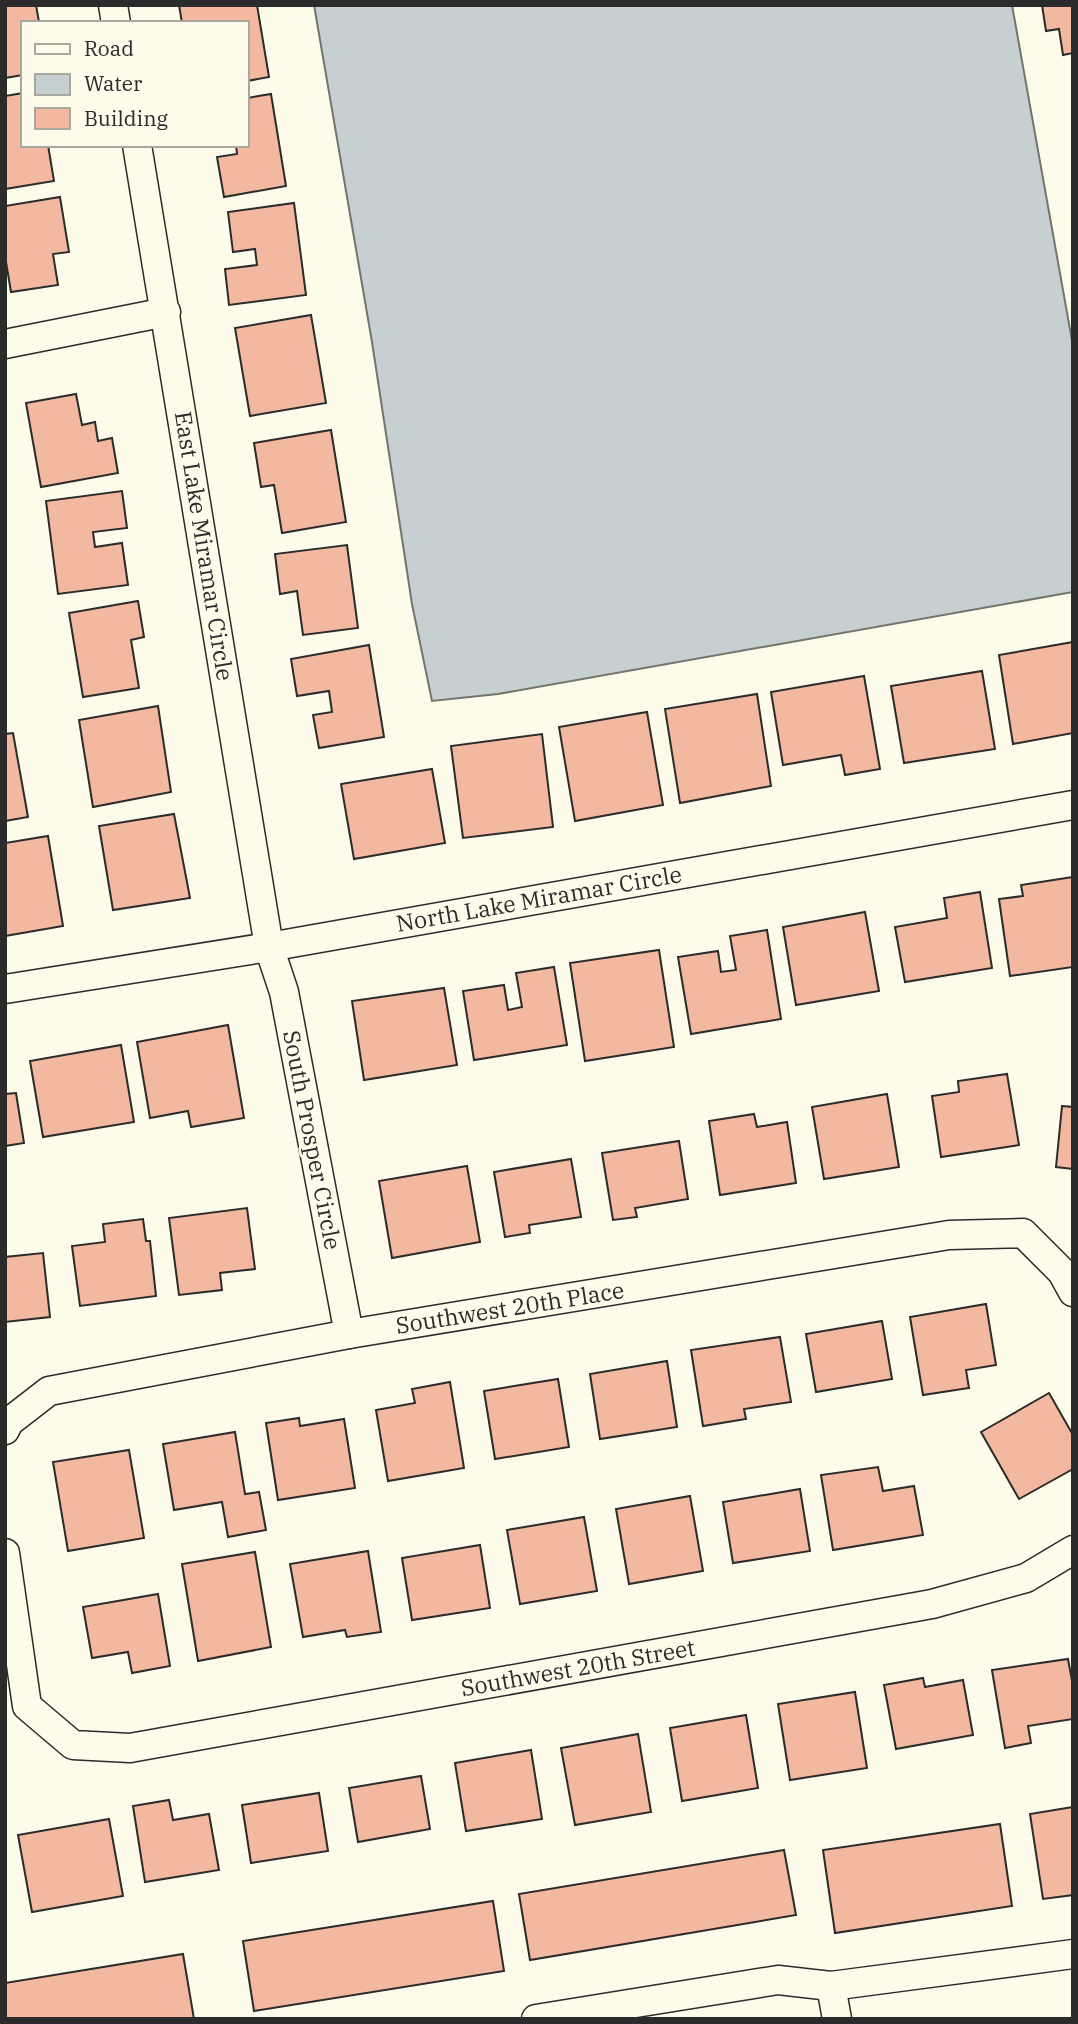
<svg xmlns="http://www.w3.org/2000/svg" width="1078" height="2024" viewBox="0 0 1078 2024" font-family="'IBM Plex Serif',serif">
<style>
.water{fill:#c7d0d0;stroke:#74746e;stroke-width:2}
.building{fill:#f2b8a0;stroke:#2b2b2b;stroke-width:2}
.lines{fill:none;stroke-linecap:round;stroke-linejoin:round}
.minor-casing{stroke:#2b2b2b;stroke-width:31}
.minor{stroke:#fdfbea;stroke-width:28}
.labels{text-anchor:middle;stroke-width:5;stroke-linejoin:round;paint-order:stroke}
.street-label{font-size:23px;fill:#2b2b2b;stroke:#fdfbea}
</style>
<rect width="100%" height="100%" fill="#fdfbea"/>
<!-- water -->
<path class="water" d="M314,5H1012L1073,346V592L498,694L432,701L412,604L372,342Z"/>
<!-- building -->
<g class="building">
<path d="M5,5H36L39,22L42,23H23V75L5,78Z"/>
<path d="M179,5H257L269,77L247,81V23H182Z"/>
<path d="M1042,5H1073V53L1063,55L1059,29L1046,31Z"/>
<path d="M23,93V145H48L54,181L5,189V96Z"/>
<path d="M271,94L286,186L224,197L217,157L237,154L236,145H247V98Z"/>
<path d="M60,197L69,252L53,254L58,285L11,292L5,256V206Z"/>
<path d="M294,203L306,295L229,305L225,269L257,265L255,249L233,252L228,212Z"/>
<path d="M311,315L326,403L250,416L235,328Z"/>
<path d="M76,394L82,425L95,422L98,441L112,438L118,473L41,487L26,403Z"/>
<path d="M331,430L346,522L282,533L274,485L261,487L254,443Z"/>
<path d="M122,491L127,528L93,532L95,547L122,543L128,585L58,594L46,501Z"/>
<path d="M347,545L358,628L303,635L297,591L280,594L275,554Z"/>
<path d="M138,601L144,637L131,640L139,688L83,697L69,613Z"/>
<path d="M1073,642V733L1013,744L999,655Z"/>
<path d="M369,645L384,737L319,748L313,715L332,712L329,691L297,696L291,659Z"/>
<path d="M982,671L995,749L904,763L891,686Z"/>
<path d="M864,676L880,769L845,775L841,755L783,765L771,692Z"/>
<path d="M757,694L771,786L680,803L665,709Z"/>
<path d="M158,706L171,792L93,807L79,720Z"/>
<path d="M647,712L663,805L575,821L559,727Z"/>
<path d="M13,733L28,817L5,821V734Z"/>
<path d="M542,734L553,827L463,838L451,746Z"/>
<path d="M432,769L445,843L354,859L341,784Z"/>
<path d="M174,814L190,898L113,910L99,826Z"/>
<path d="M48,836L63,926L5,936V843Z"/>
<path d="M1073,877V967L1010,976L999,899L1023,896L1021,885Z"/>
<path d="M980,892L992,968L905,982L895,927L947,918L944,898Z"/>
<path d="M865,912L879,991L796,1005L783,927Z"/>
<path d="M767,930L781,1019L691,1034L678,957L718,951L721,972L736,970L730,936Z"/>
<path d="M659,950L674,1047L585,1061L570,963Z"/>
<path d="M554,967L567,1045L474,1060L463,991L504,985L508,1010L522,1007L516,973Z"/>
<path d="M444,988L457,1065L364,1080L352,1001Z"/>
<path d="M228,1025L244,1118L191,1127L188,1111L150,1118L137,1042Z"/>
<path d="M121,1045L134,1122L43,1137L30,1061Z"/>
<path d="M1007,1074L1019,1145L941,1157L932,1096L959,1092L958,1081Z"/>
<path d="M16,1093L24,1143L5,1146V1094Z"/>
<path d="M887,1094L899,1167L824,1179L812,1107Z"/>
<path d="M1062,1106L1073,1107V1169L1056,1167Z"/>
<path d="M754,1114L757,1127L787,1122L796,1183L720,1195L709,1121Z"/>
<path d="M679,1141L688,1199L635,1208L637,1217L613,1220L602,1153Z"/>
<path d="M571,1159L581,1217L529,1225L530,1233L505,1237L494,1172Z"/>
<path d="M467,1166L480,1242L392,1258L379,1181Z"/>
<path d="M247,1208L255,1269L220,1273L222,1290L179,1295L169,1218Z"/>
<path d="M143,1219L146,1241H150L156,1296L80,1306L72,1246L105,1242L103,1224Z"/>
<path d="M43,1253L50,1317L5,1322V1257Z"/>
<path d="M986,1304L996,1365L966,1370L969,1388L923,1395L910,1317Z"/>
<path d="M882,1321L892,1379L816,1392L806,1334Z"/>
<path d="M780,1337L791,1402L744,1409L746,1419L703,1426L691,1350Z"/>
<path d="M667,1361L677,1427L600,1439L590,1374Z"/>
<path d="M558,1379L569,1447L495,1459L484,1391Z"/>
<path d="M450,1382L464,1468L388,1481L376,1410L415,1403L412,1389Z"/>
<path d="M1049,1393L1073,1435V1469L1019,1499L981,1432Z"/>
<path d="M299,1418L300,1426L344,1419L355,1488L278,1500L266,1423Z"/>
<path d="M235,1432L245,1494L259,1492L266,1530L228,1537L222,1502L174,1510L163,1444Z"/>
<path d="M129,1450L144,1538L68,1551L53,1462Z"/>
<path d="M878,1467L883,1491L914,1486L923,1535L833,1550L821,1475Z"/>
<path d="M800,1489L810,1551L733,1563L723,1502Z"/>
<path d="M690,1496L703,1571L629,1584L616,1509Z"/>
<path d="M584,1517L597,1591L520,1604L507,1530Z"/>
<path d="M480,1545L490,1608L412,1620L402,1558Z"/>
<path d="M368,1551L381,1632L347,1637L345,1630L303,1637L290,1564Z"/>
<path d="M255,1552L271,1647L198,1661L182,1564Z"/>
<path d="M158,1594L170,1666L132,1673L128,1652L92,1658L83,1607Z"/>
<path d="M1068,1659L1073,1686V1719L1028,1726L1031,1743L1005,1748L992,1670Z"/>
<path d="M923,1678L925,1687L963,1680L973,1735L896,1749L884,1685Z"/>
<path d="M855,1692L867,1768L790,1780L778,1704Z"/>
<path d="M746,1715L758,1788L682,1801L670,1728Z"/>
<path d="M638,1734L651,1812L575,1825L561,1748Z"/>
<path d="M531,1750L542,1819L466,1831L455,1763Z"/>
<path d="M421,1776L430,1829L358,1842L349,1788Z"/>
<path d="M319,1793L328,1851L251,1863L242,1805Z"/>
<path d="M169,1800L173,1820L209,1814L219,1870L145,1882L133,1806Z"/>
<path d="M1073,1807V1895L1043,1899L1030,1814Z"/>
<path d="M109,1819L123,1896L32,1912L18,1835Z"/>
<path d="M1000,1824L1012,1906L835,1933L823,1850Z"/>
<path d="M784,1850L796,1915L530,1960L519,1894Z"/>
<path d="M493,1901L504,1971L254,2011L243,1941Z"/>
<path d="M183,1954L194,2019H5V1983Z"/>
</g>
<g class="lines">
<!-- minor casing -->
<g class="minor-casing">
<g id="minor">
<path d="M113,5L116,23"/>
<path d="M137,145L269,947L284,992L349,1334"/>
<path d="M5,344L166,312"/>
<path d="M5,989L269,947L1073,805"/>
<path d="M5,1430L9,1422L49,1391L349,1334L949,1235L1023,1233L1062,1272L1073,1292"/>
<path d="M5,1553L27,1706L73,1745L130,1748L932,1604L1026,1578L1073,1550"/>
<path d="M831,1986L837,2019"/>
<path d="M536,2019L778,1980L831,1986L1073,1954"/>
</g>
</g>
<!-- minor -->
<use href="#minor" class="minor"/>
</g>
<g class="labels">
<!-- street labels -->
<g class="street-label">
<text transform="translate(204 546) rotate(81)" y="8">East Lake Miramar Circle</text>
<text transform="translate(539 899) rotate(-10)" y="8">North Lake Miramar Circle</text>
<text transform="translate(312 1140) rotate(79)" y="8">South Prosper Circle</text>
<text transform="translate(510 1308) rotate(-9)" y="8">Southwest 20th Place</text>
<text transform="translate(578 1668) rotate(-10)" y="8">Southwest 20th Street</text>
</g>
</g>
<!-- border -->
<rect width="1078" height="2024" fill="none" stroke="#2b2b2b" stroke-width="14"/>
<!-- legend -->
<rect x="21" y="21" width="228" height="126" fill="#fdfbea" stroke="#a9a89e" stroke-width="2"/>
<rect x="35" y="44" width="35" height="10" fill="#fdfbea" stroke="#a9a89e" stroke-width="2"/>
<text x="84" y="56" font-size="21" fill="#2b2b2b">Road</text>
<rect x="35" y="74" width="35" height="21" fill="#c7d0d0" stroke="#a9a89e" stroke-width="2"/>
<text x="84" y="91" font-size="21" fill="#2b2b2b">Water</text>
<rect x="35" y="108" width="35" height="21" fill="#f2b8a0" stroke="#a9a89e" stroke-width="2"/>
<text x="84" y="126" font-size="21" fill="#2b2b2b">Building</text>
</svg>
